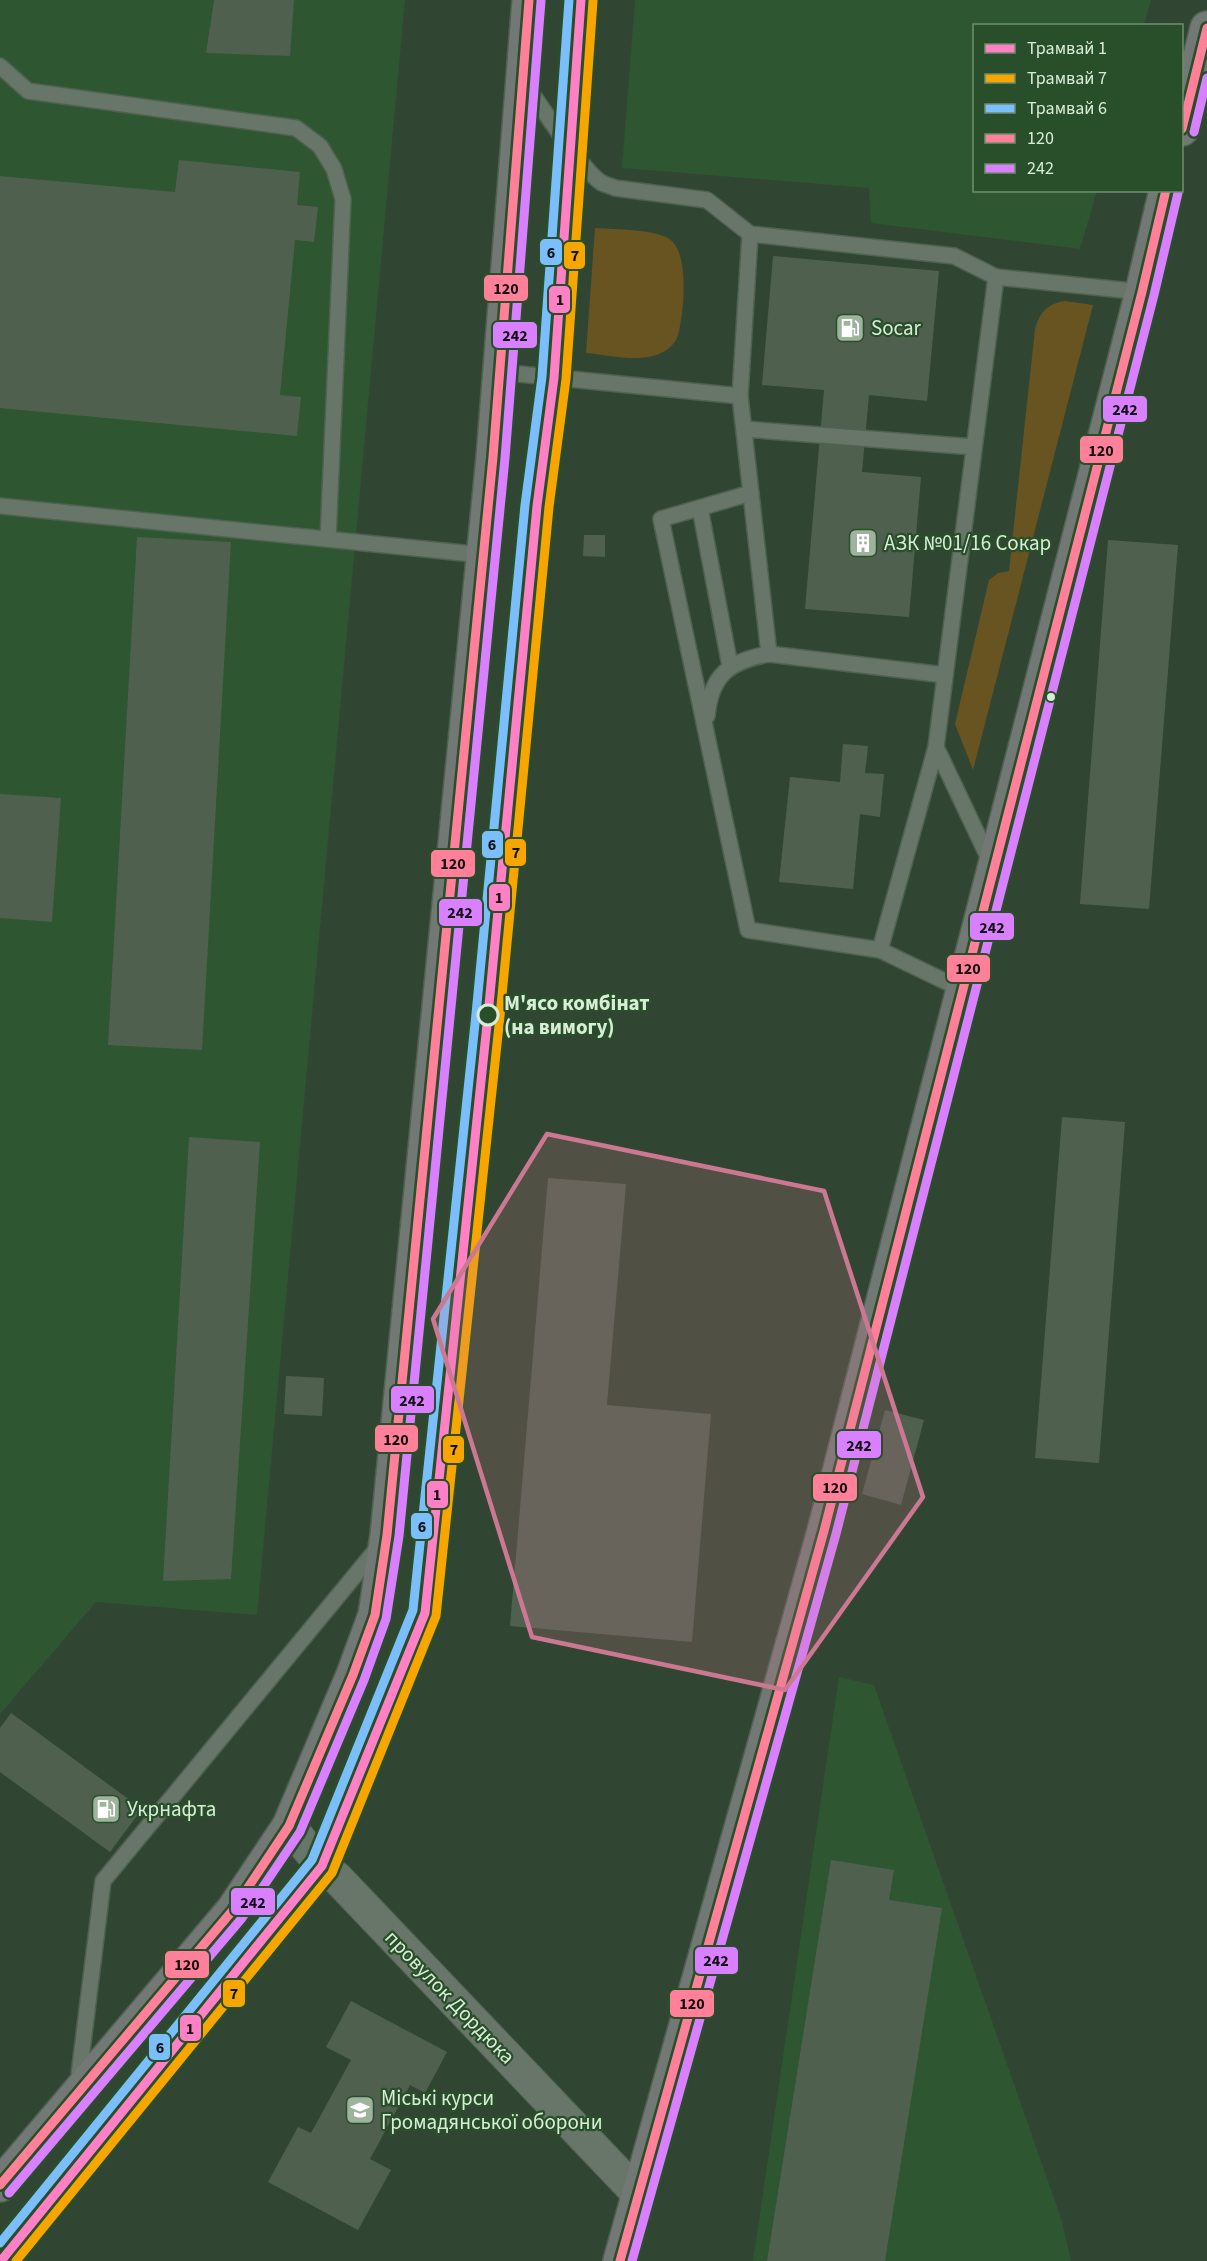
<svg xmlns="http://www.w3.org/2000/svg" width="1207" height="2261" viewBox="0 0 1207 2261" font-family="'Source Sans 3',sans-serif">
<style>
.built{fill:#2e5630}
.green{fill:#675421}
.building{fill:#4f604f}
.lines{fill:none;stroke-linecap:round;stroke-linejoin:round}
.lane-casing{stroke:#4f6150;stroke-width:18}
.street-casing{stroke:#4f6150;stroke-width:34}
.primary-casing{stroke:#4f6150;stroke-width:36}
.lane{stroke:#677668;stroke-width:15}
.street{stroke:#677668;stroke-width:32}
.primary{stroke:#727873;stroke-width:33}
.bus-1-casing{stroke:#294e2a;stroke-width:14}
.bus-2-casing{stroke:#294e2a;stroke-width:14}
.bus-1{stroke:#ff8098;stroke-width:9}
.bus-2{stroke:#d880ff;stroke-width:9}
.tram-1-casing{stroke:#294e2a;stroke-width:14}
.tram-2-casing{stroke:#294e2a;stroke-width:14}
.tram-3-casing{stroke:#294e2a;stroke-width:14}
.tram-1{stroke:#ff80c5;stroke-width:9}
.tram-2{stroke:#f7a600;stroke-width:9}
.tram-3{stroke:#7abffc;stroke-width:9}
.marked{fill:#cc7893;fill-opacity:0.2;stroke:#cc7893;stroke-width:4.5;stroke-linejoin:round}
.bus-dot{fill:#d8edd7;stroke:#294e2a;stroke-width:2}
.stop-dot{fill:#294e2a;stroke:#d8edd7;stroke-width:3}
.labels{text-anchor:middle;stroke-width:4.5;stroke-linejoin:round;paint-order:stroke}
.poi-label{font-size:21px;fill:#d8edd7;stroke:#294e2a;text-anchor:start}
.stop-label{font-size:21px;font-weight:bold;fill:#d8edd7;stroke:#294e2a;text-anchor:start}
.street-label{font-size:21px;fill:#d8edd7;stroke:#294e2a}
.line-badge{stroke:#294e2a;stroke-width:2}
.pale-badge-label{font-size:16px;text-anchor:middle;font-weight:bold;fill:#111}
</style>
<rect width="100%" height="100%" fill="#314632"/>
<!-- built -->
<g class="built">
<path d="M0,0H405L257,1615L96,1602L0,1714Z"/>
<path d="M635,0H1151L1144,25L974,26V190L1097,191L1080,249L871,223L869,188L622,168Z"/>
<path d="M839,1677L874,1685L1062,2221L1071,2261H753Z"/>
</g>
<!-- green -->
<g class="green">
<path d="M595,228C614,230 658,228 672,241C689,257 684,314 678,335C677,341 669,349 663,352C641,364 610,355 586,353Z"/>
<path d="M1065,301L1093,305L973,770L955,724L989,580L998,573L1009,571L1035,329C1040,312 1047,304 1065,301Z"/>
</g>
<!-- building -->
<g class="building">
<path d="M214,0H294L290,56L206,53Z"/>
<path d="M179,160L300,172L297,205L318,207L314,242L295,240L280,395L301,397L297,436L0,408V176L175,192Z"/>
<path d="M773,256L939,271L927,401L869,395L862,472L921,477L909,617L805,609L824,390L762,385Z"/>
<path d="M584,535H605V557L583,556Z"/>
<path d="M137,537L231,542L202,1050L108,1045Z"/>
<path d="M1108,540L1178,545L1149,909L1080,904Z"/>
<path d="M843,744L868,746L865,773L884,774L880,817L860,814L853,889L779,882L790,777L840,782Z"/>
<path d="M0,794L61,798L52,922L0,918Z"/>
<path d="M1062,1117L1125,1122L1099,1463L1035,1458Z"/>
<path d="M189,1137L260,1142L231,1579L163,1581Z"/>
<path d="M548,1178L626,1184L607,1405L711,1414L692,1642L510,1626Z"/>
<path d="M286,1376L324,1378L322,1416L284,1414Z"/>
<path d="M885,1410L924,1420L901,1505L862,1494Z"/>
<path d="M11,1713L142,1809L110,1852L0,1772V1728Z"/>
<path d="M831,1860L894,1870L889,1900L942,1908L885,2261H767Z"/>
<path d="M351,2001L447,2052L425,2093L410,2085L370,2159L391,2170L358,2230L268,2182L298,2127L311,2133L351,2060L326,2047Z"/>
</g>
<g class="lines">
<!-- lane casing -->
<g class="lane-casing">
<g id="lane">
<path d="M0,66L28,91L296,128L320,146L334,169L343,199L328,539"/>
<path d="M526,85C542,107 582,171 602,183C606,185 611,186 615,188L707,200L750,234L954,256L996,277L1142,292"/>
<path d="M750,234L740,396L769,654"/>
<path d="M499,372L740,396"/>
<path d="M744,429L974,447"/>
<path d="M751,493L661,519L748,930L880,950L963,990"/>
<path d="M0,506L483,555"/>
<path d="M700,508L730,666"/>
<path d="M707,716C711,675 729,661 769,654L945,675"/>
<path d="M936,747L991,863"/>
<path d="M880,950L936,747L996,277"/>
<path d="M78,2083L103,1881L380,1545"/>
</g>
</g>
<!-- street casing -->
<g class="street-casing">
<path id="street" d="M289,1826L322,1866L337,1878L637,2193"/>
</g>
<!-- primary casing -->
<g class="primary-casing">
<g id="primary">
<path d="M1182,129L1207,28"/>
<path d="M0,2185L233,1910L289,1826L353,1675L375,1615L387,1535L493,457L529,0"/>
<path d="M620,2261L824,1531L1142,292L1166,190"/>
</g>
</g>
<!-- lane -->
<use href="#lane" class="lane"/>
<!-- street -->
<use href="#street" class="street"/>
<!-- primary -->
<use href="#primary" class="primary"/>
<!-- bus-1 casing -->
<g class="bus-1-casing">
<g id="bus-1">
<path d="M1182,129L1207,28"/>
<path d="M0,2185L233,1910L289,1826L353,1675L375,1615L387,1535L493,457L529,0"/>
<path d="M620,2261L824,1531L1142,292L1166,190"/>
</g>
</g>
<!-- bus-2 casing -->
<g class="bus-2-casing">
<g id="bus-2">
<path d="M1194,132L1207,78"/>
<path d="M9,2193L242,1918L300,1832L364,1680L386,1619L399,1536L505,458L541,1"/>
<path d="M632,2261L836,1534L1154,295L1178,193"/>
</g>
</g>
<!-- bus-1 -->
<use href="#bus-1" class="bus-1"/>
<!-- bus-2 -->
<use href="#bus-2" class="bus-2"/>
<!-- tram-1 casing -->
<g class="tram-1-casing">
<path id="tram-1" d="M1,2261L322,1866L425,1613L488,1015L537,506L554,378L581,0"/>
</g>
<!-- tram-2 casing -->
<g class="tram-2-casing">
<path id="tram-2" d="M16,2261L332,1873L436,1616L500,1016L549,507L566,379L593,1"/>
</g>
<!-- tram-3 casing -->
<g class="tram-3-casing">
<path id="tram-3" d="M0,2243L312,1860L413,1610L476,1014L525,505L542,377L569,0"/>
</g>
<!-- tram-1 -->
<use href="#tram-1" class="tram-1"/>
<!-- tram-2 -->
<use href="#tram-2" class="tram-2"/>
<!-- tram-3 -->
<use href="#tram-3" class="tram-3"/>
</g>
<!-- marked area -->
<path class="marked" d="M547,1134L824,1191L923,1497L785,1690L532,1637L433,1319Z"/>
<!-- icons -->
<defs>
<g id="fuel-square" transform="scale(1.5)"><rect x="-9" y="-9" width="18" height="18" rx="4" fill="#9eb39d" stroke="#294e2a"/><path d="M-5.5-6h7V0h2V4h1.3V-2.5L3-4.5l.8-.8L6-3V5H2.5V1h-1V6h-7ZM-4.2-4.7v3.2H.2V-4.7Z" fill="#fff"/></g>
<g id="building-square" transform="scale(1.5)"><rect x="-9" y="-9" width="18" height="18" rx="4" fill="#9eb39d" stroke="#294e2a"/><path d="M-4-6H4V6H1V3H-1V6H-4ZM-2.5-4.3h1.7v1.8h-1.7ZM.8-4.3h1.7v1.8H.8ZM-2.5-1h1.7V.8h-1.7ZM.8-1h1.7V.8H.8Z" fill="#fff"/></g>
<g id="school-square" transform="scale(1.5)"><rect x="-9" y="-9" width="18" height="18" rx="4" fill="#9eb39d" stroke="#294e2a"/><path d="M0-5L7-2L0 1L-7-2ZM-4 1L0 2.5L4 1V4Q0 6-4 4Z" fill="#fff"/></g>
</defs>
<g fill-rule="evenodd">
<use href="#fuel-square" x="850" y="328"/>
<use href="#building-square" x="863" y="543"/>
<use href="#fuel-square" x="106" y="1809"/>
<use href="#school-square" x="360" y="2110"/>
</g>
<!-- markers -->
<circle class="bus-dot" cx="1051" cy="697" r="5"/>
<circle class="stop-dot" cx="488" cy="1015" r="10"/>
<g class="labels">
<!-- poi labels -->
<g class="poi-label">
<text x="871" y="335">Socar</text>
<text x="884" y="550">АЗК №01/16 Сокар</text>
<text x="127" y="1816">Укрнафта</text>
<text x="381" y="2105">Міські курси<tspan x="381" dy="24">Громадянської оборони</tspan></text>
</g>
<!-- stop labels -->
<g class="stop-label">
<text x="504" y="1010">М'ясо комбінат<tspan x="504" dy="24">(на вимогу)</tspan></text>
</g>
<!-- street labels -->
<g class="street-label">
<text transform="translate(450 1997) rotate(46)" y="7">провулок Дордюка</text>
</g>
</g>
<g class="line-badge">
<rect x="539" y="238" width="24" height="28" rx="6" fill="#7abffc"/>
<rect x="563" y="241" width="23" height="29" rx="6" fill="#f7a600"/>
<rect x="483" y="274" width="46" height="28" rx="6" fill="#ff8098"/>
<rect x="548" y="285" width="23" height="29" rx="6" fill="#ff80c5"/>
<rect x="492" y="321" width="46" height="28" rx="6" fill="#d880ff"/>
<rect x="1102" y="395" width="46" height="28" rx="6" fill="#d880ff"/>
<rect x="1079" y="435" width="45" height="29" rx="6" fill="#ff8098"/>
<rect x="481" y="830" width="23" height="29" rx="6" fill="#7abffc"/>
<rect x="504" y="838" width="23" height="29" rx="6" fill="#f7a600"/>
<rect x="430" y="849" width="46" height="29" rx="6" fill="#ff8098"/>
<rect x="488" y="883" width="23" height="29" rx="6" fill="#ff80c5"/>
<rect x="438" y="898" width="45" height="29" rx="6" fill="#d880ff"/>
<rect x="969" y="912" width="46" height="29" rx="6" fill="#d880ff"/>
<rect x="946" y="954" width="45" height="29" rx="6" fill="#ff8098"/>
<rect x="390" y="1385" width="45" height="29" rx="6" fill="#d880ff"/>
<rect x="374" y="1424" width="45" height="29" rx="6" fill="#ff8098"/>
<rect x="836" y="1430" width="46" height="29" rx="6" fill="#d880ff"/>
<rect x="442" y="1435" width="23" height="29" rx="6" fill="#f7a600"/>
<rect x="812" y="1473" width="46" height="29" rx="6" fill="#ff8098"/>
<rect x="426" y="1480" width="23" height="29" rx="6" fill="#ff80c5"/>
<rect x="410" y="1512" width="23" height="28" rx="6" fill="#7abffc"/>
<rect x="230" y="1887" width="46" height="29" rx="6" fill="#d880ff"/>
<rect x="694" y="1946" width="45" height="29" rx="6" fill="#d880ff"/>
<rect x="164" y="1950" width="46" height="29" rx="6" fill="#ff8098"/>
<rect x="222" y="1979" width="24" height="29" rx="6" fill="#f7a600"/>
<rect x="669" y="1989" width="46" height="29" rx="6" fill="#ff8098"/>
<rect x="179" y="2014" width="23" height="28" rx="6" fill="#ff80c5"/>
<rect x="148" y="2033" width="23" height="28" rx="6" fill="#7abffc"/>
</g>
<g class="pale-badge-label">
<text x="551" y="258">6</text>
<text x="575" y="261">7</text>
<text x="506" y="294">120</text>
<text x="560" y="305">1</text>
<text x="515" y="341">242</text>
<text x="1125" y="415">242</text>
<text x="1101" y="456">120</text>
<text x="492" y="850">6</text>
<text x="516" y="858">7</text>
<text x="453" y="869">120</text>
<text x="499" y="903">1</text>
<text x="460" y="918">242</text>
<text x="992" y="933">242</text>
<text x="968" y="974">120</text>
<text x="412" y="1406">242</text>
<text x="396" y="1445">120</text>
<text x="859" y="1451">242</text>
<text x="454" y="1455">7</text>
<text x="835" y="1493">120</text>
<text x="437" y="1500">1</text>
<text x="422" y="1532">6</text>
<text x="253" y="1908">242</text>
<text x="716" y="1966">242</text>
<text x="187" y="1970">120</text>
<text x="234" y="1999">7</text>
<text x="692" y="2009">120</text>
<text x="190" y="2034">1</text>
<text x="160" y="2053">6</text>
</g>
<!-- legend -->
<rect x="973" y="24" width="210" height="168" fill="#294e2a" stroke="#6f8e6f" stroke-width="1.5"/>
<rect x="985" y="44" width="30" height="9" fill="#ff80c5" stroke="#6f8e6f" stroke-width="1.5"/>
<text x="1027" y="54" font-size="18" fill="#d8edd7">Трамвай 1</text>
<rect x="985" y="74" width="30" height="9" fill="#f7a600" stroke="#6f8e6f" stroke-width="1.5"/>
<text x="1027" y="84" font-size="18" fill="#d8edd7">Трамвай 7</text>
<rect x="985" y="104" width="30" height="9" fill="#7abffc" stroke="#6f8e6f" stroke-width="1.5"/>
<text x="1027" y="114" font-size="18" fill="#d8edd7">Трамвай 6</text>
<rect x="985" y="134" width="30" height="9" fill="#ff8098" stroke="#6f8e6f" stroke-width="1.5"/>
<text x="1027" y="144" font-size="18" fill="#d8edd7">120</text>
<rect x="985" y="164" width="30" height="9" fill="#d880ff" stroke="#6f8e6f" stroke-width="1.5"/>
<text x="1027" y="174" font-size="18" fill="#d8edd7">242</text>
</svg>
